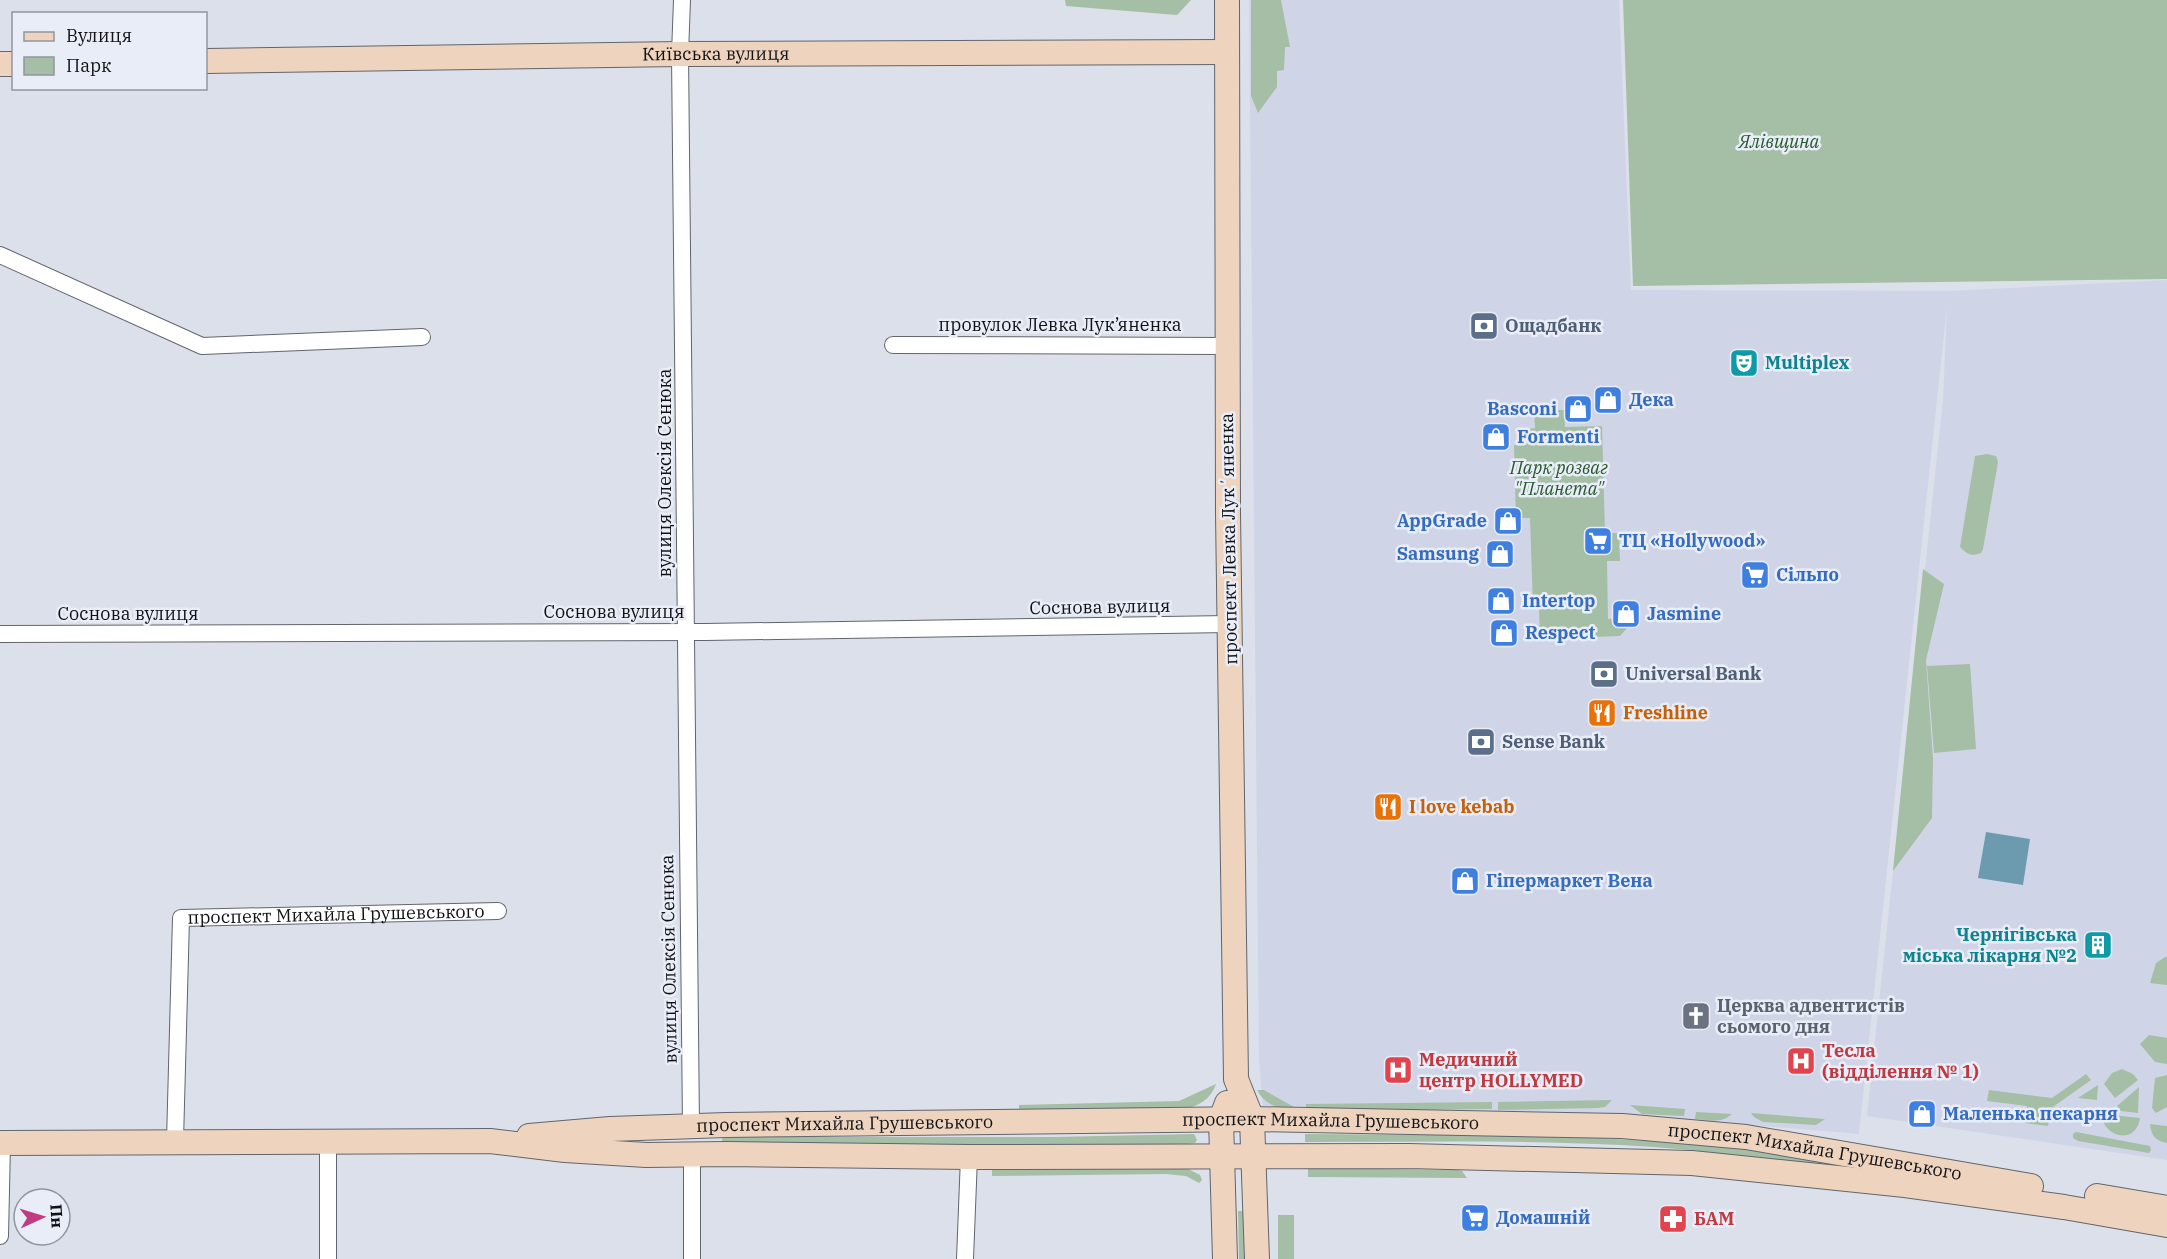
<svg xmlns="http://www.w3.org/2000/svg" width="2167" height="1259" viewBox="0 0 2167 1259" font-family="'IBM Plex Serif',serif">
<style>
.built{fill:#cfd5e6}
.green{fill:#a5bea6}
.water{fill:#6c9baf}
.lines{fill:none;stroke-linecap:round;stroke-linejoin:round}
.street-casing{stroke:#61656d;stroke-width:18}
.secondary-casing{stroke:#61656d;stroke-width:26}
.street{stroke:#fff;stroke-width:16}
.secondary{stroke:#eed4be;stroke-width:24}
.labels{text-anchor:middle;stroke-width:5;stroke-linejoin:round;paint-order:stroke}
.street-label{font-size:18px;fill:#101115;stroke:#e9edf7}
.park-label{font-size:18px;font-style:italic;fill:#27592d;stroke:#e9edf7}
.service-label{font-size:18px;font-weight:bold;fill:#4e5e75;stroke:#e9edf7;text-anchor:start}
.culture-label{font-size:18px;font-weight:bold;fill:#0d838f;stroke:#e9edf7;text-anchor:start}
.shop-label{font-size:18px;font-weight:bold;fill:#366cbe;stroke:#e9edf7;text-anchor:start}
.food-label{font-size:18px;font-weight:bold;fill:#c56008;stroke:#e9edf7;text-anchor:start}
.worship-label{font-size:18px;font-weight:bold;fill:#5b616d;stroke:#e9edf7;text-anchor:start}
.health-label{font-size:18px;font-weight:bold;fill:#be3a42;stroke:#e9edf7;text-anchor:start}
</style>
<rect width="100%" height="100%" fill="#dce0ea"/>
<!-- built -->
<path class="built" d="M1249,0H1619L1631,290L1948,291L2167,280V1160L1867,1116L1943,400L1947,306L1859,1134L1615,1114H1263L1259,1059Z"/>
<!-- green -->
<g class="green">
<path d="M1065,0H1191L1177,15L1066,6Z"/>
<path d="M1251,0H1281L1290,47H1285L1284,70L1277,71V87L1258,113L1251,96Z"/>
<path d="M1623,0H2167V279L1633,286Z"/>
<path d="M1534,410H1564L1565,427L1602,426L1605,533H1619L1620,561H1607L1608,619H1620L1628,627L1620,636L1540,639L1539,607H1533L1530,518H1516L1514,445L1527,444V429L1535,428Z"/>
<path d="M1987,454L1996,456L1998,462L1983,549L1981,553C1971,557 1967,554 1960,547L1975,456Z"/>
<path d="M1923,569L1944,584L1926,660L1933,759L1932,818L1893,871Z"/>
<path d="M1970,664L1976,749L1934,753L1927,666Z"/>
<path d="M2165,957H2167V985L2150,983L2156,963Z"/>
<path d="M2149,1035L2167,1038V1064L2155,1062L2140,1044Z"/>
<path d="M2122,1069L2133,1074L2138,1080L2115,1098L2104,1084L2112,1073Z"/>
<path d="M2086,1074L2091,1080L2050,1109L2048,1126L2025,1123L2027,1106L1987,1101L1989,1090L2052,1098Z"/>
<path d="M2167,1075V1107L2156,1113L2152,1108L2155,1078Z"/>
<path d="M1216,1084C1211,1099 1199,1106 1184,1109L1019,1111V1105L1179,1101Z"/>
<path d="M2098,1085L2097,1100L2078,1098Z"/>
<path d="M2139,1087L2138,1113L2121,1111L2117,1106Z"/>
<path d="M1257,1090H1264L1294,1107V1111C1278,1108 1265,1105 1257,1090Z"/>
<path d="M1612,1100L1605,1107L1597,1108L1498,1110V1102Z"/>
<path d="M1492,1102V1109L1306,1111V1104Z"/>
<path d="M1630,1105L1685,1109L1684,1116L1642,1114Z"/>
<path d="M1696,1112L1732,1114C1721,1124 1709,1120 1695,1119Z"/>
<path d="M1751,1113L1825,1119L1816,1125L1763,1122L1754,1117Z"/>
<path d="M2102,1114L2140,1118C2136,1146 2102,1137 2102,1114Z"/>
<path d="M2150,1124L2167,1126V1143C2155,1141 2151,1135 2150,1124Z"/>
<path d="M2076,1132L2150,1146L2151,1150L2149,1153L2078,1141L2073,1138V1134Z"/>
<path d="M1194,1134L1197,1140L1195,1143L1184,1144L832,1145L721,1143L723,1137H1055Z"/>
<path d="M1305,1134L1565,1136L1715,1145L1831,1161L1839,1166L1830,1168C1771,1160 1712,1151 1653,1147C1537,1139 1421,1142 1305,1142Z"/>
<path d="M1178,1167L1188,1169L1200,1175L1202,1180L1199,1183L1186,1176L1166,1174L992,1176V1169Z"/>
<path d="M1308,1168L1458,1170L1462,1171L1467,1178L1308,1177Z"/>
<path d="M1238,1211H1244L1245,1259H1239Z"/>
<rect x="1278" y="1215" width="16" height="44"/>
</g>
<!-- water -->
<path class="water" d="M1986,832L2030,839L2023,885L1978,878Z"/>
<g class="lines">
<!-- street casing -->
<g class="street-casing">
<g id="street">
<path d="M682,0L680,54L691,1127"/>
<path d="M0,255L202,346L422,337"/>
<path d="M893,345L1227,346"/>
<path d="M0,634L705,632L1229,624"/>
<path id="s1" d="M175,1141L181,918L498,911"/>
<path d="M0,1236L2,1143"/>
<path d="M328,1259V1141"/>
<path d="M692,1259V1155"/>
<path d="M965,1259L969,1157"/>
</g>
</g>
<!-- secondary casing -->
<g class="secondary-casing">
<g id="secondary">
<path d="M1227,0L1228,514L1236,1079L1252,1119L1257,1259"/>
<path id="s2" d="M206,61L680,54L1226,52"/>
<path d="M0,64H14"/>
<path id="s3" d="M529,1136L610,1129L726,1125L1252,1119L1622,1126L1746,1137L2031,1186"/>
<path d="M0,1143L490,1141L565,1150L646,1155L727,1154L969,1157L1409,1156L1692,1163L1905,1185L2064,1207L2167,1225"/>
<path d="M2097,1196L2167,1208"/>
<path d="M1225,1259L1221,1119L1227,1103"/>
</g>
</g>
<!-- street -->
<use href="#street" class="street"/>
<!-- secondary -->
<use href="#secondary" class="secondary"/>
</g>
<!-- icons -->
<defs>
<g id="bank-square" transform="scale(1.5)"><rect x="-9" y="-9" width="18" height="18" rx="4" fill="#5c6f8a" stroke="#e9edf7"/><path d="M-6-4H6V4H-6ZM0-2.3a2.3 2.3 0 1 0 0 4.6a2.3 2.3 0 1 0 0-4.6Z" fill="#fff"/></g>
<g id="theatre-square" transform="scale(1.5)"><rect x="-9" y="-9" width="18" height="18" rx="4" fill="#0f9aa8" stroke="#e9edf7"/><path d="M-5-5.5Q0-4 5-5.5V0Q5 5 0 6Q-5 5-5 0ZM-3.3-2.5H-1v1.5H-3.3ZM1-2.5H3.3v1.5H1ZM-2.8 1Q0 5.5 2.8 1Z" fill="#fff"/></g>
<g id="shop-square" transform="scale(1.5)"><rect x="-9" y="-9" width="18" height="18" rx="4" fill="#3f7fe0" stroke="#e9edf7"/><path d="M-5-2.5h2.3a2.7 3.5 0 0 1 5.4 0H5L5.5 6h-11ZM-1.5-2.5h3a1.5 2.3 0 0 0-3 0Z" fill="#fff"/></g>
<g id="supermarket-square" transform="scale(1.5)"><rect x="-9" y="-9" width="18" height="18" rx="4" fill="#3f7fe0" stroke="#e9edf7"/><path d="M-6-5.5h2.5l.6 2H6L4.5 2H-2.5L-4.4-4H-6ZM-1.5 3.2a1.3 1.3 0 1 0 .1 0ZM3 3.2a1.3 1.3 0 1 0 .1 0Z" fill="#fff"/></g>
<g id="restaurant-square" transform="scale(1.5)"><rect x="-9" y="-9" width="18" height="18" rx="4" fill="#e8710a" stroke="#e9edf7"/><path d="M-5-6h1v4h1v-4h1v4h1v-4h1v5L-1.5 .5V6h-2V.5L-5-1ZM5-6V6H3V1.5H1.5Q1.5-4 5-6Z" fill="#fff"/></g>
<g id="building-square" transform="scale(1.5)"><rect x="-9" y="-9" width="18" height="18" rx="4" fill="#0f9aa8" stroke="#e9edf7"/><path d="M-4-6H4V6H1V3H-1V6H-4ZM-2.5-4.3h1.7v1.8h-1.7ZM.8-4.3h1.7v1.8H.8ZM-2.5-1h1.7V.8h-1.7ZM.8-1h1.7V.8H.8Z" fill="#fff"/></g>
<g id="church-square" transform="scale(1.5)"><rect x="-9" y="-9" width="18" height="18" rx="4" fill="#6b7280" stroke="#e9edf7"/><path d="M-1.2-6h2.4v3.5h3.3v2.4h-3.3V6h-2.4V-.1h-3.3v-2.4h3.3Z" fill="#fff"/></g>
<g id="hospital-square" transform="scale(1.5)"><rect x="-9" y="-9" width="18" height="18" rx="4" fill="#e0444e" stroke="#e9edf7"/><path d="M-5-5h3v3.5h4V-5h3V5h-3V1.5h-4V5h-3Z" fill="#fff"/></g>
<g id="pharmacy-square" transform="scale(1.5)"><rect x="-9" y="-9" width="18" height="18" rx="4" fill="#e0444e" stroke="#e9edf7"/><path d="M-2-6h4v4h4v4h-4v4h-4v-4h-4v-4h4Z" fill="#fff"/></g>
</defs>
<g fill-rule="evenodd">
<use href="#bank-square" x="1484" y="326"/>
<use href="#theatre-square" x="1744" y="363"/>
<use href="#shop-square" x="1608" y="400"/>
<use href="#shop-square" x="1578" y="409"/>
<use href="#shop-square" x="1496" y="437"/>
<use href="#shop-square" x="1508" y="521"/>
<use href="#supermarket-square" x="1598" y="541"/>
<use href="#shop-square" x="1500" y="554"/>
<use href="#supermarket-square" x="1755" y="575"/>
<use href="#shop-square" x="1501" y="601"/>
<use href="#shop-square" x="1626" y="614"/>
<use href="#shop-square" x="1504" y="633"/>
<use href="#bank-square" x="1604" y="674"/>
<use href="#restaurant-square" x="1602" y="713"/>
<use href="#bank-square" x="1481" y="742"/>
<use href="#restaurant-square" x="1388" y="807"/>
<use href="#shop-square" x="1465" y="881"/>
<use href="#building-square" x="2098" y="945"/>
<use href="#church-square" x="1696" y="1016"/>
<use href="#hospital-square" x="1801" y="1061"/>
<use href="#hospital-square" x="1398" y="1070"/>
<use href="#shop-square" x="1922" y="1114"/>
<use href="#supermarket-square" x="1475" y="1218"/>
<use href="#pharmacy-square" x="1673" y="1219"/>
</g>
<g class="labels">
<!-- street labels -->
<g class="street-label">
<text dy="6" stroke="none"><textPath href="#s2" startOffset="510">Київська вулиця</textPath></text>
<text x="1060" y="331">провулок Левка Лук’яненка</text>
<text transform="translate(665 473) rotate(-90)" y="6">вулиця Олексія Сенюка</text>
<text transform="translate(1229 539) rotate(-91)" y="6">проспект Левка Лукʼяненка</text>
<text transform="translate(1100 607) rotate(-1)" y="6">Соснова вулиця</text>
<text x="614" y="618">Соснова вулиця</text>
<text x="128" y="620">Соснова вулиця</text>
<text dy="6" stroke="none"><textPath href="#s1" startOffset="378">проспект Михайла Грушевського</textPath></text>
<text transform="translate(669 959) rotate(-91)" y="6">вулиця Олексія Сенюка</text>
<text dy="6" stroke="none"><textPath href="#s3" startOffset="802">проспект Михайла Грушевського</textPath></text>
<text dy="6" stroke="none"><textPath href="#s3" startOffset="316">проспект Михайла Грушевського</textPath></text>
<text dy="6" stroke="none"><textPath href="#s3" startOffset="1288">проспект Михайла Грушевського</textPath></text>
</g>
<!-- park labels -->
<g class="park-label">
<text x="1779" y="148">Ялівщина</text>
<text x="1559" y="474">Парк розваг<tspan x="1559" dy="21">"Планета"</tspan></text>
</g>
<!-- service labels -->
<g class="service-label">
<text x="1505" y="332">Ощадбанк</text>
<text x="1625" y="680">Universal Bank</text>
<text x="1502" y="748">Sense Bank</text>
</g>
<!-- culture labels -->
<g class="culture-label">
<text x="1765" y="369">Multiplex</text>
<text x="2077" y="941" text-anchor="end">Чернігівська<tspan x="2077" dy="21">міська лікарня №2</tspan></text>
</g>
<!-- shop labels -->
<g class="shop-label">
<text x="1629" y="406">Дека</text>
<text x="1557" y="415" text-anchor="end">Basconi</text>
<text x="1517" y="443">Formenti</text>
<text x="1487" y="527" text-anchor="end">AppGrade</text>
<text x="1619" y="547">ТЦ «Hollywood»</text>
<text x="1479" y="560" text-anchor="end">Samsung</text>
<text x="1776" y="581">Сільпо</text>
<text x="1522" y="607">Intertop</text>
<text x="1647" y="620">Jasmine</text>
<text x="1525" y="639">Respect</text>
<text x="1486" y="887">Гіпермаркет Вена</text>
<text x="1943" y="1120">Маленька пекарня</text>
<text x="1496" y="1224">Домашній</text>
</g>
<!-- food labels -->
<g class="food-label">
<text x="1623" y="719">Freshline</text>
<text x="1409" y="813">I love kebab</text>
</g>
<!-- worship labels -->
<g class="worship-label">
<text x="1717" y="1012">Церква адвентистів<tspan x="1717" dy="21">сьомого дня</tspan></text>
</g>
<!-- health labels -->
<g class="health-label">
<text x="1822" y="1057">Тесла<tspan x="1822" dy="21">(відділення № 1)</tspan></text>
<text x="1419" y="1066">Медичний<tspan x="1419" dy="21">центр HOLLYMED</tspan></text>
<text x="1694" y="1225">БАМ</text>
</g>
</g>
<!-- legend -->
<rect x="12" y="12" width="195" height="78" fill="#e9edf7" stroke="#92959d" stroke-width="1.5"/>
<rect x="24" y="32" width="30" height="9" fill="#eed4be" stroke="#92959d" stroke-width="1.5"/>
<text x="66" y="42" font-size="18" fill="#101115">Вулиця</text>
<rect x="24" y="57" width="30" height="18" fill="#a5bea6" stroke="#92959d" stroke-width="1.5"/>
<text x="66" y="72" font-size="18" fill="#101115">Парк</text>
<!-- north arrow -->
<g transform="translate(42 1217) rotate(86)"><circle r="28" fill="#e9edf7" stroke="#92959d" stroke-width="1.5"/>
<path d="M0-4.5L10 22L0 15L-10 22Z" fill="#c03b80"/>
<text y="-9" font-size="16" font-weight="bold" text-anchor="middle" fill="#101115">Пн</text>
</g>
</svg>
